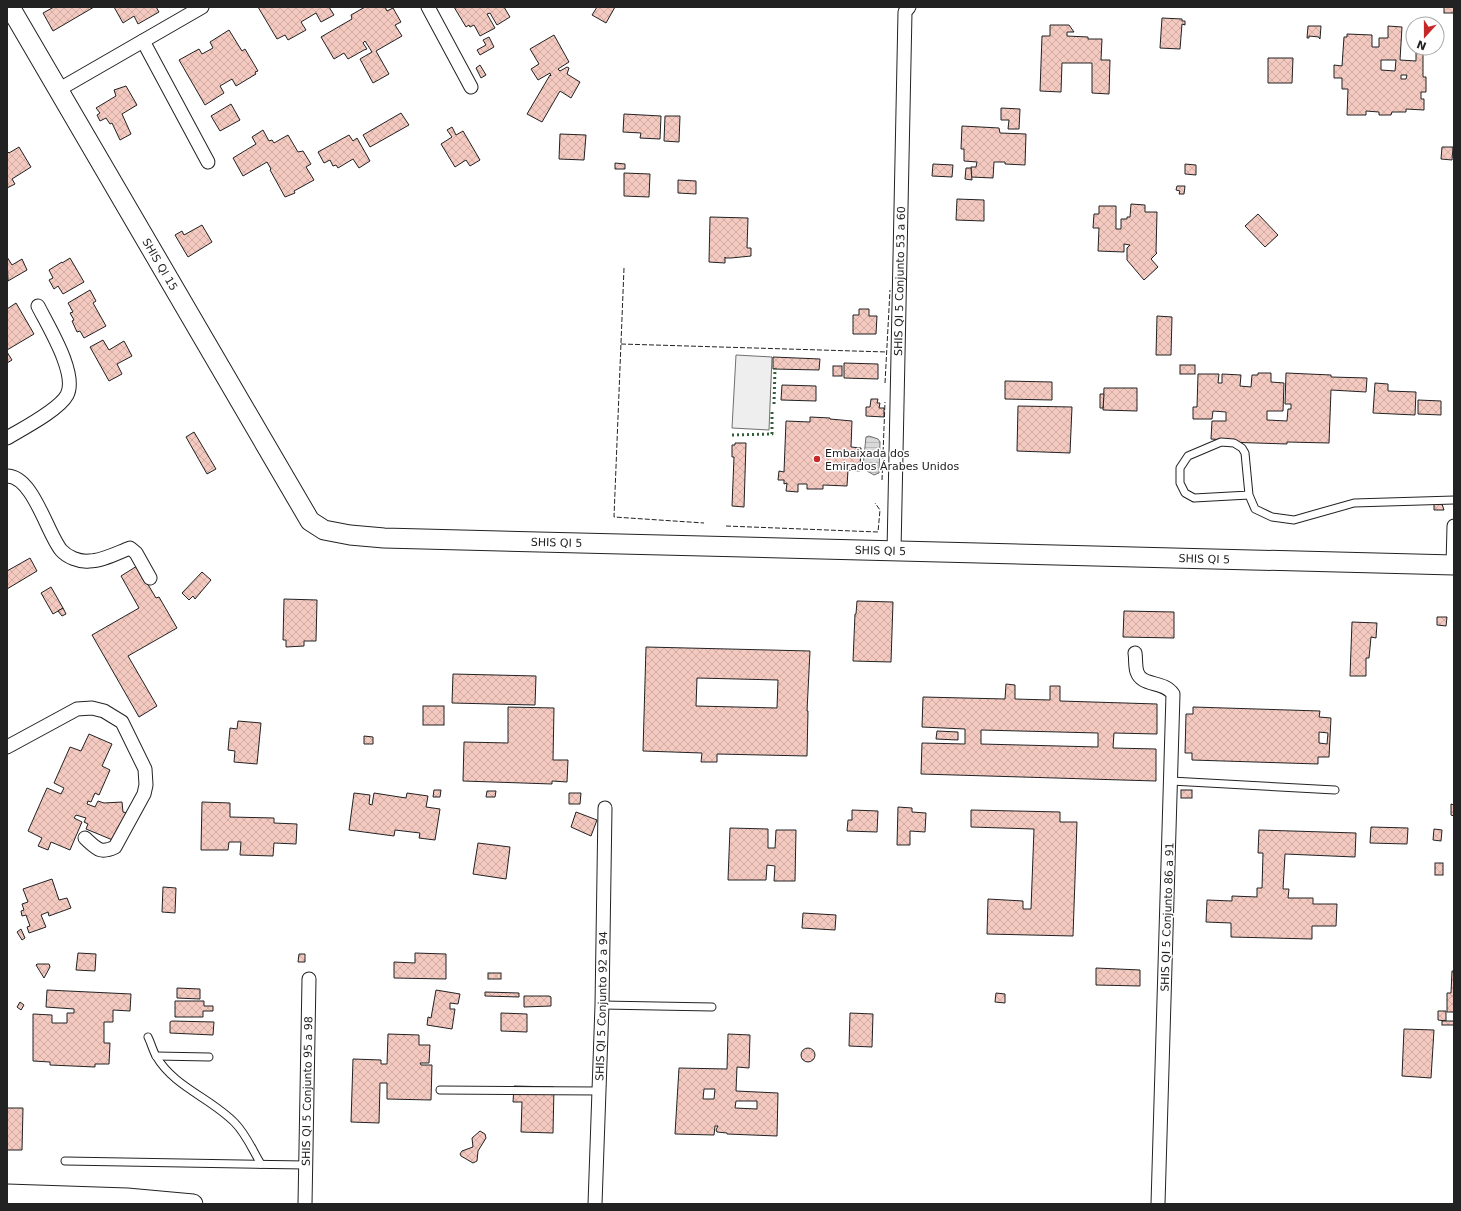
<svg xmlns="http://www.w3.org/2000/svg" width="1461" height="1211" viewBox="0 0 1461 1211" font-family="'DejaVu Sans',sans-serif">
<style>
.pitch{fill:#eee;stroke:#6f6f6f}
.water{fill:url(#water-rules);stroke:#6f6f6f}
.building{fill:url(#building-cross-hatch);stroke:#222;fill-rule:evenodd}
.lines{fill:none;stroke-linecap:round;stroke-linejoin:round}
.lane-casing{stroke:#222;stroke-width:9}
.street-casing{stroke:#222;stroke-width:15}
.secondary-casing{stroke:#222;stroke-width:21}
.lane{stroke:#fff;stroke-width:7}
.street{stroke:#fff;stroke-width:13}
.secondary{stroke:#fff;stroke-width:19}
.hedge{stroke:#2f5e38;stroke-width:3;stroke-dasharray:2 3;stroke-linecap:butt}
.fence{stroke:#222;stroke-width:1;stroke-dasharray:5 2;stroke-linecap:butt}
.poi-dot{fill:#c62828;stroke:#fff;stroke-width:1.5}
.labels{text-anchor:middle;stroke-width:3;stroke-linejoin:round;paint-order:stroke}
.street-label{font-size:11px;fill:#222;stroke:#fff}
.poi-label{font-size:11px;fill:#222;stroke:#fff;text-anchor:start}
</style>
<defs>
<pattern id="water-rules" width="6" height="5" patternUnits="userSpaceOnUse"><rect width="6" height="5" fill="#d9d9d9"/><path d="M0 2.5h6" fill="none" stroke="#bababa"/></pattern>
<pattern id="building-cross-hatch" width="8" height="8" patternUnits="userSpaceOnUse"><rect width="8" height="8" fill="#f3c9c0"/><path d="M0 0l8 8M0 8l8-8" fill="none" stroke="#d0aca5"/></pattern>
</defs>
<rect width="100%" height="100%" fill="#fff"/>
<!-- pitch -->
<path class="pitch" d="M736,355L772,357L769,430L732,428Z"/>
<!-- water -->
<path class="water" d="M869,436L878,439L880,442L879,473L874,475L867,471L863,466L866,437Z"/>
<!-- building -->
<g class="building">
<path d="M54,7H94L53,31L43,13Z"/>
<path d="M114,7H156L159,12L138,24L134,16L123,23Z"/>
<path d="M258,7H329L334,15L321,22L316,13L301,22L306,30L288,40L285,35L277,39Z"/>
<path d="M365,7H385L387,11L393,8L401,22L395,25L402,36L376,51L389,74L373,83L360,59L372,52L365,41L363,43L367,49L364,50L348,59L344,53L334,59L321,37L352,19L351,15Z"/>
<path d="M454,7H504L510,17L497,25L490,13L487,14L495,28L480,36L474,25L470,27L469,25L466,27Z"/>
<path d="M597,7H615L606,23L592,15Z"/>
<rect x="1444" y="7" width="10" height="6"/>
<path d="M1162,18L1182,19V21H1185V25L1182,24L1180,49L1160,48Z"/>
<path d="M1050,25H1069L1074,32H1067V36L1088,37V39H1102L1101,60H1110L1109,94L1092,93V63H1062L1061,92L1040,91L1042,36H1050Z"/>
<path d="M1308,26H1321L1320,39L1319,38V37L1309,36V38H1307Z"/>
<path d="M1388,26L1402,27L1400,60L1416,61V52L1423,53V77H1426V92H1421V99H1424V110L1406,109V112H1392L1391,115H1379V112L1366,111V115H1347L1348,89H1342V78H1334V65L1342,66L1344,37H1347V34L1372,35V47H1379V38H1388ZM1381,60H1396L1395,71L1381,70ZM1401,75H1407L1406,79H1401Z"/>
<path d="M229,30L242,51L245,49L258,71L255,72L256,74L236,86L232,79L220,86L224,93L205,105L179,60L199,49L202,54L213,48L210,42Z"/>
<path d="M554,35L569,62L558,69L560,71L567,67L569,68L567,74L580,82L571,98L560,91L542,122L527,114L550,75L551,76L550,73L538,80L531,69L539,64L530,49Z"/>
<path d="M489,37L494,47L480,55L477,50L486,45L483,40Z"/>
<path d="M1268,58H1293L1292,83H1268Z"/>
<path d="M480,65L486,75L481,78L476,68Z"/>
<path d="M126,86L137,105L122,114L131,134L120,140L112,123L110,124L106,118L100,121L97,115L100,113L96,108L116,96L114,90Z"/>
<path d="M231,104L240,120L220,131L211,116Z"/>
<path d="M1001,108L1020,109L1019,129H1008L1009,120H1001Z"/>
<path d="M401,113L409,125L370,147L363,135Z"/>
<path d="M624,114L661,116L660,139L640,138L641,133L623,132Z"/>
<path d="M665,116H680L679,142L664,141Z"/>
<path d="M962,126L999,128L1000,133L1026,134L1025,165L1005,164V162H994L993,178L971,177V167H976L977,162L964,161V149H961Z"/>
<path d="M452,127L456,135L463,131L480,160L470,166L466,160L455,167L441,144L452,137L447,130Z"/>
<path d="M263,130L269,141L272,140L274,143L288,135L298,152L303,151L311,164L306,167L314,180L294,191L295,193L285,197L270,170L271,169L267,162L243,176L233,158L256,144L252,137Z"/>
<path d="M560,134L586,135L584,160L559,159Z"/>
<path d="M349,135L353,141L357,138L370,161L359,168L353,159L338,168L336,165L333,166L330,160L324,163L318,152Z"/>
<path d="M19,147L31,167L12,179L15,184L7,188V153L8,152L9,153Z"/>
<path d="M1442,147H1453L1452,160L1441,159Z"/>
<path d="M615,163L625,164V169H615Z"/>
<path d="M933,164L953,165L952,177L932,176Z"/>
<path d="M1185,164L1196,165V175L1185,174Z"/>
<path d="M966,168H971L972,180L965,179Z"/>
<path d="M624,173L650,174L649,197L624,196Z"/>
<path d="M678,180L696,181V194L678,193Z"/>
<path d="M1177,186H1185L1184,194H1179L1180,191L1176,190Z"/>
<path d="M957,199L984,200V221L956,220Z"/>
<path d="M1131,204L1145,205V212H1157L1156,252L1157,253L1151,259L1158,267L1144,280L1127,260V248L1130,245L1124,244V252L1098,251L1099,228H1093L1094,214H1099V206H1116V229H1121V219H1127V217H1130Z"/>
<path d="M1258,214L1278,235L1265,247L1245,226Z"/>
<path d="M710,217L748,218L747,248H751V256L731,258H725V257V263L709,262Z"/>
<path d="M202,225L212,242L188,257L175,235L182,231L184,235Z"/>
<path d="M7,257L12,265L22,259L27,270L8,281Z"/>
<path d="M70,258L84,282L63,294L58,286L54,289L49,280L53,278L49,270L62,262V263Z"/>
<path d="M90,290L96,301L93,303L106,326L84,338L80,331L77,332L72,321L74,320L70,313L73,312L68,303Z"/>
<path d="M16,303L34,334L7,350V309Z"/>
<path d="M859,309H869V316H877L876,334H853V315H859Z"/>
<path d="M1157,316L1172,317L1171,355H1156Z"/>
<path d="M103,340L109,350L124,341L132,356L117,364L122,374L109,381L90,347Z"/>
<path d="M7,352L12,360L7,363Z"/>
<path d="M773,357L820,359L819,370L773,369Z"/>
<path d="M844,363L878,364V379L844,378Z"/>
<rect x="1180" y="365" width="15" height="9"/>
<rect x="833" y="366" width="9" height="10"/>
<path d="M1258,373H1271V382L1284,383L1283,411H1267V420L1287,421L1288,409H1291V404H1285L1286,373L1331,375V377L1367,378L1366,392L1331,390L1329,443L1287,442V444L1225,442V440L1211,439L1212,421H1226V412L1213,411L1212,419H1193V407H1197L1198,374H1219L1218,383H1222V374L1241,375L1240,386L1251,387L1252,375H1258Z"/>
<path d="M1005,381L1052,382V400L1005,399Z"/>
<path d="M1375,383L1388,384V391L1416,392L1415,415L1373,413Z"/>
<path d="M782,385L816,386V401L781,400Z"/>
<path d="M1104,388H1137V411L1103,410Z"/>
<path d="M1100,394H1104L1103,408H1100Z"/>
<path d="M871,399H878L877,403H880L879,408H884V417L866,416V407H870Z"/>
<path d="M1418,400L1441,401V415L1418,414Z"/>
<path d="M1018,406L1072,407L1070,453L1017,451Z"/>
<path d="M810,417L830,418V419L852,421L851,447L861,448L860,471L848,470L847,486L823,485V489H807V484H798V492L786,491L787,483L784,484V480H778L779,471L784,472L786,421L810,422Z"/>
<path d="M194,432L216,469L207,474L186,437Z"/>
<path d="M735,443H746L744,507L732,506L734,457H732V445H735Z"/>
<path d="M1434,504H1442L1444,510H1434Z"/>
<path d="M30,558L37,571L7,589V571Z"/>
<path d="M137,566L156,598L159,597L177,628L128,656L157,706L139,717L92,635L139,608L121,576Z"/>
<path d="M202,572L211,580L195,599L193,596L189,600L182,593Z"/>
<path d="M51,587L63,608L53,614L41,593Z"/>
<path d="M284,599L317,600L316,641H304V646L286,647V640H283Z"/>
<path d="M857,601L893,602L891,662L853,661L855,614H856Z"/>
<path d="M63,608L66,614L62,616L58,611Z"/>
<path d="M1124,611L1174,612V638L1123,637Z"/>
<path d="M1437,617H1447L1446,626L1437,625Z"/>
<path d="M1352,622L1377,623L1376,638L1371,637L1369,658H1366V676H1350Z"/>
<path d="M646,647L810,651L807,711H808L807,756L717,754V762H701L702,753L643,751ZM697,678L778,680L777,708L696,706Z"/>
<path d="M453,674L536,676L535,705L452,703Z"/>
<path d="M1006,684L1015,685V699L1050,700V686H1060V701L1157,704V734L1114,733L1113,748L1156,749V781L921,774L922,743L965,744V729L922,727L923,697L1005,699ZM981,730L1098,733V747L981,744Z"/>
<rect x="423" y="706" width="21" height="19"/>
<path d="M508,707L554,708L553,760H568L567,782L552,781V784L463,781L464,742L508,743Z"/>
<path d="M1193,707L1320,711L1319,717L1331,718L1329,757H1318V764L1192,760V753H1185L1186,714H1193ZM1319,732L1328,733L1327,744L1319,743Z"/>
<path d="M238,721L261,723L257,764L234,762L235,751L228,750L230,728L237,729Z"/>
<path d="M937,731L958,732V740L936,739Z"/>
<path d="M89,734L112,744L102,766L110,770L99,795L95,793L91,802L88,801L87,804L95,807L98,801L104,803L122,802L123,812L127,813L115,841L86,829L88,824L84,822L86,818L76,815L74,818L82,822L70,850L51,842L48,850L38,846L42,838L28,831L47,788L61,794L64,788L54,783L70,747L81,751Z"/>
<path d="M364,736L373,737V744H364Z"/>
<path d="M434,790H441L440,797H433Z"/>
<rect x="1181" y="790" width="11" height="8"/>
<path d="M487,791H496L495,797H486Z"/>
<path d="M354,793L370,795L369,804L372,805L374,793L406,798L407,793L428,796L426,807L440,809L435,840L419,838L420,833L395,830L394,836L349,830Z"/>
<path d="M569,793H581L580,804H569Z"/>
<path d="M202,802L230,803V817L274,818V823L297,824L296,844L274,843L273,856L240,855L241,842H229L228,850H201Z"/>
<path d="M1451,804L1454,805V816L1451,815Z"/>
<path d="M898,807L912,808V812L926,813L925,832L910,831V845H897Z"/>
<path d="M852,810L878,811L877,832L847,831L848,820H852Z"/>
<path d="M971,810L1060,812V822H1077L1073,936L987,934L988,899L1023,901V909H1031L1034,829L971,827Z"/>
<path d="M576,812L597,820L591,836L571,827Z"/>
<path d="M1371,827L1408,828L1407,844L1370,843Z"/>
<path d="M730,828L768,829V848H775L776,830H796L795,881H774L775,866L767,865L766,880H728Z"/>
<path d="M1434,829L1442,830L1441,841L1433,840Z"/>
<path d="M1259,830L1356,833L1355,857L1285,854L1283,889H1289L1288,898H1313V904H1337L1336,926H1312V939L1231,937V923L1206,922L1207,900L1232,901V896L1257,897V888H1262L1263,853H1258Z"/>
<path d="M478,843L510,847L506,879L473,874Z"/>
<rect x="1435" y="863" width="8" height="12"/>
<path d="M52,879L59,900L67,898L71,908L49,916L48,912L41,915L46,927L29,933L27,927L30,926L26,915L22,916L21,911L24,910L22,904L28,902L23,889Z"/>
<path d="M163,887L176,888L175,913L162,912Z"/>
<path d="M803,913L836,915L835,930L802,928Z"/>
<path d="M21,929L25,938L22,940L17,932Z"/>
<path d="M78,953L96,954L95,971L76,970Z"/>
<path d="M415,953L446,954V979L394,978V962L415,963Z"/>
<path d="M299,954H305V962H298Z"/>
<path d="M37,964H49L50,967L44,978L36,965Z"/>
<path d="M1096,968L1140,970V986L1096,985Z"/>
<path d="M1452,971H1454V1012H1447V993H1451Z"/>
<rect x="488" y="973" width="13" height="6"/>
<path d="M177,988L200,989V999L177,998Z"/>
<path d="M47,990L131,994L130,1011L113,1010V1022H104V1043H110L109,1064H95V1067L50,1065V1062L33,1061V1014L52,1015V1023H67V1013H74V1009L46,1007Z"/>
<path d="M436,990L460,994L458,1004L450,1003V1009H455L452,1029L427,1025L428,1017L431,1018Z"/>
<path d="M485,992L519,993V997L485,996Z"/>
<path d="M996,993L1005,994V1003L995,1002Z"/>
<path d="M524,996H549L551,997V1006L524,1007Z"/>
<path d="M175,1001H204V1006H213V1011H203V1017H175Z"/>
<path d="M20,1002L24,1005L21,1010L17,1007Z"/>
<path d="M1438,1011H1446V1021L1438,1020Z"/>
<path d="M501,1013L527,1014V1032L501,1031Z"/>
<path d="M850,1013L873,1014L872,1047L849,1046Z"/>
<path d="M172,1021L214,1022L213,1035L170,1033V1022Z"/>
<rect x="1442" y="1021" width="12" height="4"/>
<path d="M1404,1029L1434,1030L1431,1078L1402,1076Z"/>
<path d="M388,1034L419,1035V1045H430L429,1063H420L421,1065H432L431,1100L387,1099V1083H380L379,1123L351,1122L353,1059L381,1060V1064H387Z"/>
<path d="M728,1034L750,1035L749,1068L737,1067L736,1091L778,1093L777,1136L727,1134V1133L717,1132L716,1130L718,1126H715L714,1135L675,1134L679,1068L727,1069ZM704,1089H715L714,1099H703ZM736,1101H757V1109L735,1108Z"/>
<circle cx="808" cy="1055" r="7"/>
<path d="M514,1086L554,1087L553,1133L521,1132L522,1102H513Z"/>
<path d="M7,1108H23L22,1150H7Z"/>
<path d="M480,1131L485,1134L486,1138L478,1151L477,1161L473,1163L461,1156L460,1154L462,1151L473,1147L472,1138Z"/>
</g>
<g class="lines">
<!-- lane casing -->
<g class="lane-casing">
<g id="lane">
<path d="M1249,495L1194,498L1185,493L1180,483V468L1188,456L1221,442L1234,443L1242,448L1245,453L1249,495L1255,509L1272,517L1294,520L1354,503L1454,500"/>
<path d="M1171,781L1335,790"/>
<path d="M602,1005L712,1007"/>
<path d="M148,1037C151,1043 153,1051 156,1056C174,1087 211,1098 235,1123C246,1134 253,1151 261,1164"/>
<path d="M156,1056L209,1057"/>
<path d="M440,1090L599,1091"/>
<path d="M65,1161L306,1165"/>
</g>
</g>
<!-- street casing -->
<g class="street-casing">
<g id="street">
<path d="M428,7L471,87"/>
<path d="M143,41L208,162"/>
<path d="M58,90L202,7"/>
<path d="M7,438C22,429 59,410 67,395C78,374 48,326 38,306"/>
<path d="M7,476C33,476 47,533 61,550C67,557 79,562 89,561C102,561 117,553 130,548L136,553L150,578"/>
<path id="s1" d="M894,551L905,12L909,7"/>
<path d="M1453,565L1454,526"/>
<path d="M1135,653C1136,658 1135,666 1137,672C1142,687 1163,680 1173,694L1158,1204"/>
<path d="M7,747L77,709L92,708L104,711L122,722L145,769L146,785L144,794L115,847C100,854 97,849 85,838"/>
<path id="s2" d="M305,1204L309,979"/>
<path id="s3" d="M595,1204L602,1005L605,808"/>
</g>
</g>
<!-- secondary casing -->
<g class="secondary-casing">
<g id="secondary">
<path id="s4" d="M10,7L310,521L324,530L350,535L384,538L1454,565"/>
<path d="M7,1194L127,1198L193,1204"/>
</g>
</g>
<!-- lane -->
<use href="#lane" class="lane"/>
<!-- street -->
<use href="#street" class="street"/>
<!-- secondary -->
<use href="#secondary" class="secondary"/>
<!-- hedge -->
<g class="hedge">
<path d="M774,404L775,368"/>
<path d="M732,435L772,434V412"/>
</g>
<!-- fence -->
<g class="fence">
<path d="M624,268L614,517L704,523"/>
<path d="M621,344L887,352"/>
<path d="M885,383L890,290"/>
<path d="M882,480L885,402"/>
<path d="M726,526L878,532L880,510L875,503"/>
</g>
</g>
<!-- markers -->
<circle class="poi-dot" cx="817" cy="459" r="4"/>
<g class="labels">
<!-- street labels -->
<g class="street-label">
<text dy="4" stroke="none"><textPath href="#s4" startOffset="298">SHIS QI 15</textPath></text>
<text dy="4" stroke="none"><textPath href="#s1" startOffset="270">SHIS QI 5 Conjunto 53 a 60</textPath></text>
<text dy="4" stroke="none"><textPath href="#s4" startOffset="845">SHIS QI 5</textPath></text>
<text dy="4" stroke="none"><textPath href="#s4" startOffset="1169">SHIS QI 5</textPath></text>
<text dy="4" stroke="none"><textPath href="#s4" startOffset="1493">SHIS QI 5</textPath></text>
<text transform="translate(1167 917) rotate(-88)" y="4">SHIS QI 5 Conjunto 86 a 91</text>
<text dy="4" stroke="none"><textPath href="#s3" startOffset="198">SHIS QI 5 Conjunto 92 a 94</textPath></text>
<text dy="4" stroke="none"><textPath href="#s2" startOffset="113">SHIS QI 5 Conjunto 95 a 98</textPath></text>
</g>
<!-- poi labels -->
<g class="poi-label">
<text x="825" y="457">Embaixada dos<tspan x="825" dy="13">Emirados Árabes Unidos</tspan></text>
</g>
</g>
<!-- border -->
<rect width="1461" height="1211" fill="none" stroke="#222222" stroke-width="16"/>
<!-- north arrow -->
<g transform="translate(1425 36) rotate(201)"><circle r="19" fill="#ffffff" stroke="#a7a7a7"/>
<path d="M0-3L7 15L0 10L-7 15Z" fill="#c62828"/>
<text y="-6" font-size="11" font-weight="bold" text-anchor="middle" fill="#222222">N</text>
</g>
</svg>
